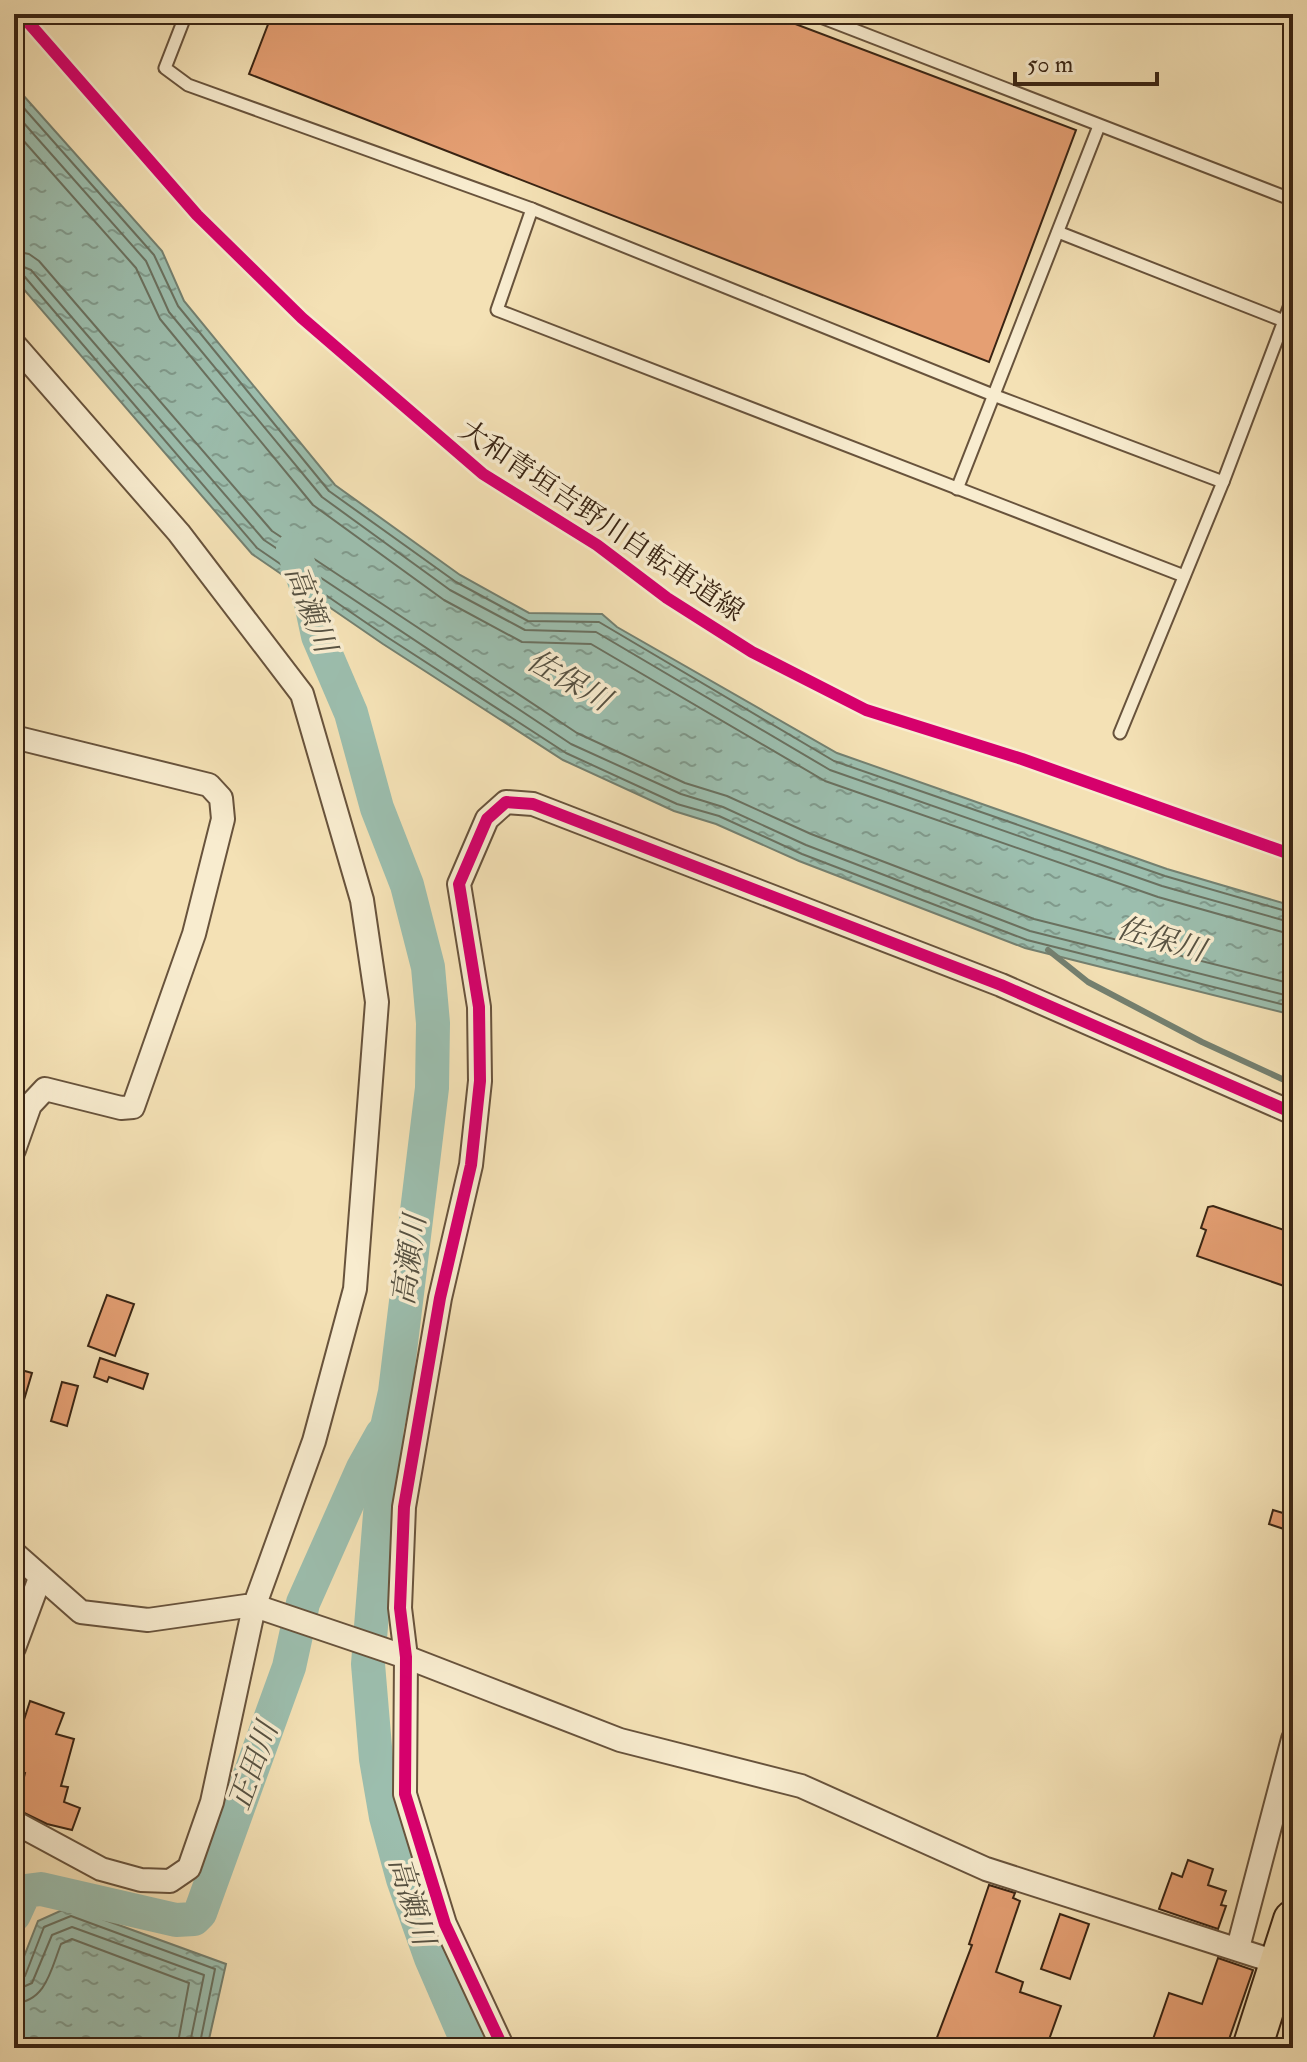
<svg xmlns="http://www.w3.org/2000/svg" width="1307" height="2062" viewBox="0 0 1307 2062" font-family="'IM FELL Double Pica','Noto Serif JP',serif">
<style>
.water{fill:url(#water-ripples);stroke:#748070;stroke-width:2}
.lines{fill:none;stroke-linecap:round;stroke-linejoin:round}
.shore{stroke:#6a7160;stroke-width:2}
.stream{stroke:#748070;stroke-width:6}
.river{stroke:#9cbeae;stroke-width:34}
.building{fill:#e59f73;stroke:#392413;stroke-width:2}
.lane-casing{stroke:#68533c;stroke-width:15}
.street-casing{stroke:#68533c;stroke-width:26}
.highway-casing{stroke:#392413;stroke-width:42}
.lane{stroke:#f8eccf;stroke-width:11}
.street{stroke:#f8eccf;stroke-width:22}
.highway{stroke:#f4e1b5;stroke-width:38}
.cycleway-casing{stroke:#f8eccf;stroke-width:17}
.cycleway{stroke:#d6006c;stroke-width:12}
.labels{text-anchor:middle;stroke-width:7;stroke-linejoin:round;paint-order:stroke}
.street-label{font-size:28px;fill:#392413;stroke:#f8eccf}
.water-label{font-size:30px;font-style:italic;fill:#575242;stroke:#f8eccf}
</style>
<defs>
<pattern id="water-ripples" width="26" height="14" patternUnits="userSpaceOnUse" patternTransform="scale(2)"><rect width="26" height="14" fill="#9cbeae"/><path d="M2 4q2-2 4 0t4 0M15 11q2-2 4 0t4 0" fill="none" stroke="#809a8c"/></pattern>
</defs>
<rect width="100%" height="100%" fill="#f4e1b5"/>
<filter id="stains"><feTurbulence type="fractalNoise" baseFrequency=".0025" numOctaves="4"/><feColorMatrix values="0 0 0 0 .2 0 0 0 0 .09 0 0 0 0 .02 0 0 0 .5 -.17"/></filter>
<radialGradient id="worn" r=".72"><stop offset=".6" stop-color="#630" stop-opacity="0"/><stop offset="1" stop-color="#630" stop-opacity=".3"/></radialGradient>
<!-- water -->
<g class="water">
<path d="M14,85L162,251L184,301L335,485L460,575L529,613L602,614L617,627L837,753L1167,869L1293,906V1015L1025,948L799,861L716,824L674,811L563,760L383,644L252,554L14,278Z"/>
<path d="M69,1907L226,1964L207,2048H14V1982L38,1921Z"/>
</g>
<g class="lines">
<!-- shore -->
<g class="shore">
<path d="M14,97L154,255L178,306L329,491L456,582L528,621L599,622L834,761L1165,876L1293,913"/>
<path d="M14,112L146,261L169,312L322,497L450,590L525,630L596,632L830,770L1162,886L1293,923"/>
<path d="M14,130L136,268L160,319L313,505L444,600L522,642L591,644L825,781L1158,897L1293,935"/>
<path d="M14,251L29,254L39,261L272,531L577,733L685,783L727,796L811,834L1034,919L1293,984"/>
<path d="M14,263L31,270L264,540L571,744L681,794L723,807L806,845L1030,931L1293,997"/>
<path d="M14,273L24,276L257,548L387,637L566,753L677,804L719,816L802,854L1027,940L1293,1007"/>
<path d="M14,1981L25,1976L44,1927L71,1916L215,1969L199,2048"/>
<path d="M14,1991L32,1983L52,1935L72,1927L204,1975L189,2048"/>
<path d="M14,2003C46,2002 51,1969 61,1944L72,1939L189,1983L177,2048"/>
</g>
<!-- stream -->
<g class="stream">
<path d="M1048,950L1088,982L1202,1042L1293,1084"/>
<path d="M1293,1810L1287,1828V1847L1293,1850"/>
</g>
<!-- river -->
<g class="river">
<path d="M293,549L309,594L318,636L351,713L377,808L407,885L428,967L433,1023L432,1088L395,1392L387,1427L368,1664L376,1759L386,1817L403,1879L431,1958L470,2048"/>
<path d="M14,1915L25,1891L41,1889L176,1920L194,1919L200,1913L289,1667L303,1603L363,1468L382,1434"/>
</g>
</g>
<!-- building -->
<g class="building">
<path d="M272,14H769L1076,130L989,362L249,74Z"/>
<path d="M1213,1206L1293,1233V1289L1197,1256L1206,1230L1201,1228L1208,1207Z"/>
<path d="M107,1295L134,1304L115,1356L88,1346Z"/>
<path d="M100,1358L148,1374L143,1389L109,1377L107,1382L94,1377Z"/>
<path d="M14,1368L32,1373L18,1420L14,1419Z"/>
<path d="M62,1382L78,1386L67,1426L51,1421Z"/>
<path d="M1273,1510L1293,1516V1532L1269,1524Z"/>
<path d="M30,1701L64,1713L56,1734L74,1739L61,1786L68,1787L64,1802L80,1808L72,1830L47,1824L16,1809L25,1773L14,1770V1731L16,1722L23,1723Z"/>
<path d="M1188,1860L1213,1869L1208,1885L1226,1891L1221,1905L1226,1906L1218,1929L1159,1909L1172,1873L1182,1877Z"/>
<path d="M989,1885L1015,1893L1013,1898L1020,1901L996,1972L1023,1982L1020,1992L1061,2006L1046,2048H933L972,1945L969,1944Z"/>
<path d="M1060,1914L1089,1924L1070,1979L1041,1969Z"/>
<path d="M1218,1958L1253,1970L1226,2048H1150L1169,1993L1202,2004Z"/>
</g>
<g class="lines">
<!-- lane casing -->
<g class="lane-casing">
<g id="lane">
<path d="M186,14L165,68L188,85L532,209L993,395L1223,482"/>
<path d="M813,14L1293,200"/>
<path d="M1280,14L1293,19"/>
<path d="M532,209L497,310L1184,576"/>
<path d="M1058,232L1284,321"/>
<path d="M957,489L1099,126"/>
<path d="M1120,733L1223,482L1293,297"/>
</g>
</g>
<!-- street casing -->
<g class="street-casing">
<g id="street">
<path d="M14,344L179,533L302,694L362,900L377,1002L355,1289L314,1441L254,1607L212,1802L189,1868L170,1881L141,1880L101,1869L14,1822"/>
<path d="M14,737L209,785L221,798L223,819L194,934L133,1107L121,1108L45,1089L30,1105L14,1150"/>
<path d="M14,1553L81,1612L148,1620L246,1606L264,1609L406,1657L620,1740L801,1786L986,1869L1279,1963"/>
<path d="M14,1648L40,1578"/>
<path d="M1238,1948L1293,1739"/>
<path d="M503,2048L445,1924L405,1794L406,1657L400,1608L404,1507L440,1298L471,1165L480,1081L479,1007L459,884L487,819L506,802L533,804L1001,985L1293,1113"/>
</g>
</g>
<!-- highway casing -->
<g class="highway-casing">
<path id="highway" d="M1252,2048L1293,1920"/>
</g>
<!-- lane -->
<use href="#lane" class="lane"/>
<!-- street -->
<use href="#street" class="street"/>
<!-- highway -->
<use href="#highway" class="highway"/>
<!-- cycleway casing -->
<g class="cycleway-casing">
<g id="cycleway">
<path d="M21,14L197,215L302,318L483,474L597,545L667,598L752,652L866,710L1022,759L1293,855"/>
<path d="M503,2048L445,1924L405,1794L406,1657L400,1608L404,1507L440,1298L471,1165L480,1081L479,1007L459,884L487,819L506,802L533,804L1001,985L1293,1113"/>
</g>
</g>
<!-- cycleway -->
<use href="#cycleway" class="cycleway"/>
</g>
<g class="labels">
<!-- street labels -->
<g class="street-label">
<text transform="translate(602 520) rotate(34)" y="10">大和青垣吉野川自転車道線</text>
</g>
<!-- water labels -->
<g class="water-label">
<text transform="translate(311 609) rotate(69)" y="10">高瀬川</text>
<text transform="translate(569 680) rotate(30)" y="10">佐保川</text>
<text transform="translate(1161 939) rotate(16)" y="10">佐保川</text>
<text transform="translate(409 1260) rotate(-82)" y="10">高瀬川</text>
<text transform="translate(253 1766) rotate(-70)" y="10">正田川</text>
<text transform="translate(412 1901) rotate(73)" y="10">高瀬川</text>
</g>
</g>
<!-- margin -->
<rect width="1307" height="2062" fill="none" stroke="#f4e1b5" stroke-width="48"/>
<rect x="16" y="16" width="1275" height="2030" fill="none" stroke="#392413" stroke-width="4"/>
<rect x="24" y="24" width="1259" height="2014" fill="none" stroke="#392413" stroke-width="2"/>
<!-- scale -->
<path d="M1015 72v12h142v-12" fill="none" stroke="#392413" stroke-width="4"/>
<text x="1027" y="72" font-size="24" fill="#392413" stroke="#f8eccf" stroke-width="6" paint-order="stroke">50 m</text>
<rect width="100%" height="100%" filter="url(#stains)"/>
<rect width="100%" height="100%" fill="url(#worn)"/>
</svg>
